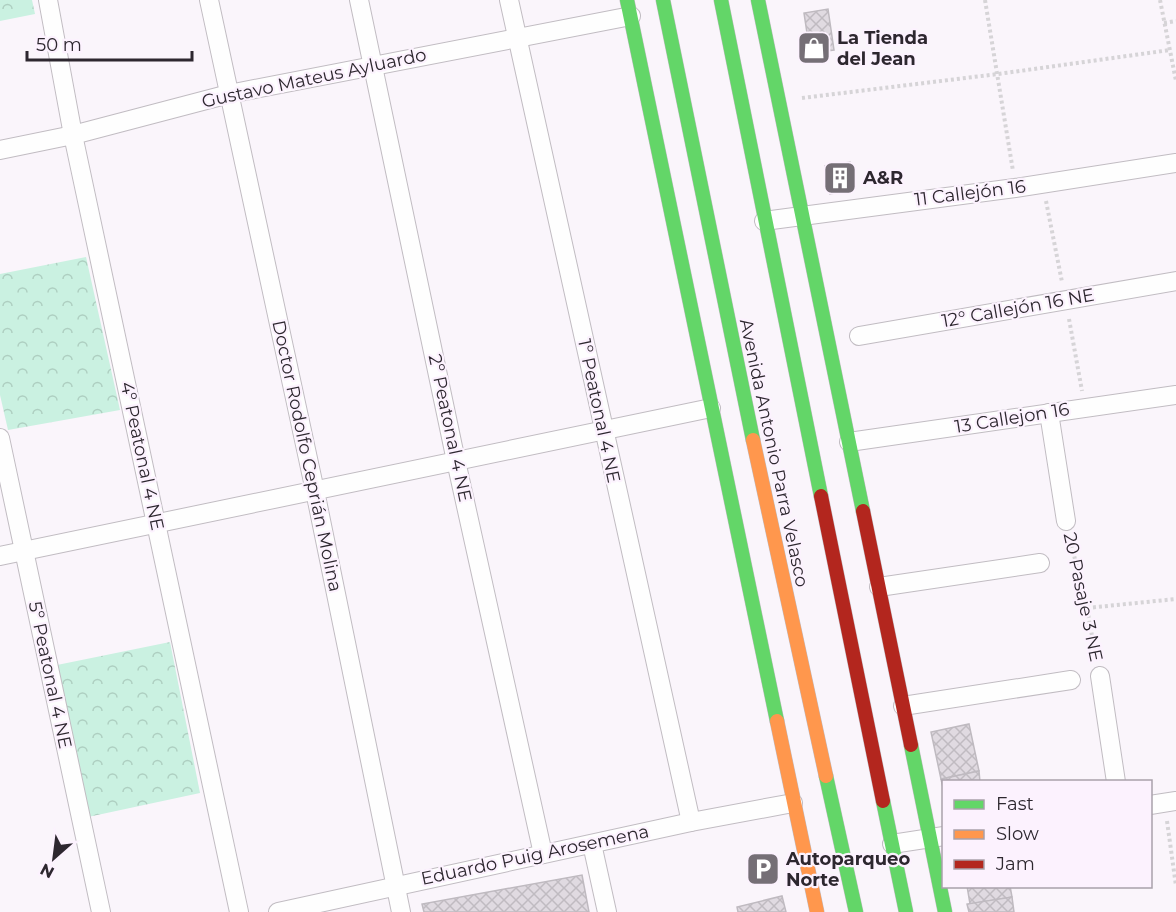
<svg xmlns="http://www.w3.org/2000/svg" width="1176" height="912" viewBox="0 0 1176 912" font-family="Montserrat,sans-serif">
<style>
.park{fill:url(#park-crowns)}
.building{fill:url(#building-cross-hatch);stroke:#bfbac0;stroke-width:1.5}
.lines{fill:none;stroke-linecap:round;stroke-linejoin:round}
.street-casing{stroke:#c1bcc2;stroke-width:20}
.fast-casing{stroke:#c1bcc2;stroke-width:15}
.slow-casing{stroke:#c1bcc2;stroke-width:15}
.jam-casing{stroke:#c1bcc2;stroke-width:15}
.path{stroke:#d6d4d7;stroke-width:4;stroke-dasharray:3 3;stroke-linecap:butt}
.street{stroke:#fefefe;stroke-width:18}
.fast{stroke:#63d668;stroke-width:14}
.slow{stroke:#ff974d;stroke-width:14}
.jam{stroke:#b3261e;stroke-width:14}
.labels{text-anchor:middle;stroke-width:4.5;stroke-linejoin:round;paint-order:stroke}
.poi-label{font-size:18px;font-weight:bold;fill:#2d272f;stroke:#fcf2fe;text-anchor:start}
.street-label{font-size:18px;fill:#2d272f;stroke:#fcf2fe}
</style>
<defs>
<pattern id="park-crowns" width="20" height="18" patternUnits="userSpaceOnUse" patternTransform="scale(1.5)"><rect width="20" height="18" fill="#caf1e1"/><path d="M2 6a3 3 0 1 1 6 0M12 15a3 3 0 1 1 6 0" fill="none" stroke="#aecfc1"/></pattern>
<pattern id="building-cross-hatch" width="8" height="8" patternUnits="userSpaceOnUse" patternTransform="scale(1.5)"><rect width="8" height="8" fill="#e0dae1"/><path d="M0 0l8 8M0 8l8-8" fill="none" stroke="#c0bbc1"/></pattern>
</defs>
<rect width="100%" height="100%" fill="#faf5fb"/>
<!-- park -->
<g class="park">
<path d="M0,0H32L35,14L0,21Z"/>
<path d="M86,257L120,410L8,430L0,395V274Z"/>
<path d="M170,642L200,793L88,817L57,665Z"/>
</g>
<!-- building -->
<g class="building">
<path d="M828,9L834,50L810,53L804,13Z"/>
<path d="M850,162L854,190L830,194L825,166Z"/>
<path d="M969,724L979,771L941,779L931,732Z"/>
<path d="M979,771L980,782H944V792L941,779Z"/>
<path d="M582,875L589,912H424L422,904Z"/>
<path d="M967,886H1010L1012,897L970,904Z"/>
<path d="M782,896L786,912H738L737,907Z"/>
<path d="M1012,897L1014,912H969L967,904Z"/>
</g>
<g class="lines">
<!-- street casing -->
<g class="street-casing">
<g id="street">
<path d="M48,0L73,135L239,912"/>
<path d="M209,0L315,491L401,912"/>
<path d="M359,0L456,461L543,854"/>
<path d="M509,0L691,822"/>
<path d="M0,150L73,135L229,94L631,16"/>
<path d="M764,221L1015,188L1176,163"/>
<path d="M859,336L1176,281"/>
<path d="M1049,413L1066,521"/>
<path d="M0,438L101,912"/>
<path d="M849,442L1176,395"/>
<path d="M0,556L711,408"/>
<path d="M879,587L1040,563"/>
<path d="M1100,676L1116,782"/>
<path d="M903,706L1071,680"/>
<path d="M1150,805L1176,801"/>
<path d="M592,844L607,912"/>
<path d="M892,844L944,836"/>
<path d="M278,912L691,822L793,803"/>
</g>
</g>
<!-- fast casing -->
<g class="fast-casing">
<g id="fast">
<path d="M627,0L777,721"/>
<path d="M663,0L753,440"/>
<path d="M721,0L821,496"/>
<path d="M758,0L863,511"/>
<path d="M911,745L945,912"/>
<path d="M826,776L856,912"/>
<path d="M883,801L906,912"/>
</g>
</g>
<!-- slow casing -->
<g class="slow-casing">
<g id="slow">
<path d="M753,440L826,776"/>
<path d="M777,721L817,912"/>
</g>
</g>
<!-- jam casing -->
<g class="jam-casing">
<g id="jam">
<path d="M821,496L883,801"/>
<path d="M863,511L911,745"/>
</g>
</g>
<!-- path -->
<g class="path">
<path d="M985,0L1013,171"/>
<path d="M1160,0L1176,81"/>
<path d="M1164,23L1176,21"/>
<path d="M802,98L998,74L1170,50"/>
<path d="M1046,201L1062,282"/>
<path d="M1069,319L1082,391"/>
<path d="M1070,539L1087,608L1096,658"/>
<path d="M1087,608L1176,599"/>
<path d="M1167,821L1176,886"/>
</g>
<!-- street -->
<use href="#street" class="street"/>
<!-- fast -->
<use href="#fast" class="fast"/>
<!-- slow -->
<use href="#slow" class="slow"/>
<!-- jam -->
<use href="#jam" class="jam"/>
</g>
<!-- icons -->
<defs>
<g id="shop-square" transform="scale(1.725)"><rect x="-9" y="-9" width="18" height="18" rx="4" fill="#756f76" stroke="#fcf2fe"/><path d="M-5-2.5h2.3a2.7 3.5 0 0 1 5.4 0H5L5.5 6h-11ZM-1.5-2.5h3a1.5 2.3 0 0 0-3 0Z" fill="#fff"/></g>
<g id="building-square" transform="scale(1.725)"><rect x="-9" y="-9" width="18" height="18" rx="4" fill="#756f76" stroke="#fcf2fe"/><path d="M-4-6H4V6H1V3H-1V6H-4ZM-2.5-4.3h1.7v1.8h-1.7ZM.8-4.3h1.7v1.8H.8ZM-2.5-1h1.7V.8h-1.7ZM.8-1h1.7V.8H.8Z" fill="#fff"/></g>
<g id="parking-square" transform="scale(1.725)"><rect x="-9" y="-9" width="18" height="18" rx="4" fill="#756f76" stroke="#fcf2fe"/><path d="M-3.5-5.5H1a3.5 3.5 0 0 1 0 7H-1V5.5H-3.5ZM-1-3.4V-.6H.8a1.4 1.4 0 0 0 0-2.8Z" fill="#fff"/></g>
</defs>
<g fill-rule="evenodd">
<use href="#shop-square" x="814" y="48"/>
<use href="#building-square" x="840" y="178"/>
<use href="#parking-square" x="763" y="869"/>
</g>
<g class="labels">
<!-- poi labels -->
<g class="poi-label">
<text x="837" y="44">La Tienda<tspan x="837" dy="21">del Jean</tspan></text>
<text x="863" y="184">A&amp;R</text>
<text x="786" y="865">Autoparqueo<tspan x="786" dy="21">Norte</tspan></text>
</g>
<!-- street labels -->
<g class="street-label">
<text transform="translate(314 78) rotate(-12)" y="6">Gustavo Mateus Ayluardo</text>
<text transform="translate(970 193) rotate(-7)" y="6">11 Callejón 16</text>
<text transform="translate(1018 308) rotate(-10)" y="6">12° Callejón 16 NE</text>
<text transform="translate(599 411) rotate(78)" y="6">1º Peatonal 4 NE</text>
<text transform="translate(1012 418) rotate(-9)" y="6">13 Callejon 16</text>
<text transform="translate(450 428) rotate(78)" y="6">2º Peatonal 4 NE</text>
<text transform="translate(774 453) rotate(78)" y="6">Avenida Antonio Parra Velasco</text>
<text transform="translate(142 456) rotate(78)" y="6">4º Peatonal 4 NE</text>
<text transform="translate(307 456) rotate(78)" y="6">Doctor Rodolfo Ceprián Molina</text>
<text transform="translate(1083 597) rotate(78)" y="6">20 Pasaje 3 NE</text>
<text transform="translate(50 675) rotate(78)" y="6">5º Peatonal 4 NE</text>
<text transform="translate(535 855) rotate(-12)" y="6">Eduardo Puig Arosemena</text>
</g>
</g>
<!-- legend -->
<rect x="942" y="780" width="210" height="108" fill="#fcf2fe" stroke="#a9a1ab" stroke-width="1.5"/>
<rect x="954" y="800" width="30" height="9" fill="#63d668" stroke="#a9a1ab" stroke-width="1.5"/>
<text x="996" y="810" font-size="18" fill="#2d272f">Fast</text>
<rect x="954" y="830" width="30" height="9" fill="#ff974d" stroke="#a9a1ab" stroke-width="1.5"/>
<text x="996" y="840" font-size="18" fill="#2d272f">Slow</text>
<rect x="954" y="860" width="30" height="9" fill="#b3261e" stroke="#a9a1ab" stroke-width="1.5"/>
<text x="996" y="870" font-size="18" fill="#2d272f">Jam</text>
<!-- north arrow -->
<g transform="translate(54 858) rotate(208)" stroke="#fcf2fe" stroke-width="4.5" paint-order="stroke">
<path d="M0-4.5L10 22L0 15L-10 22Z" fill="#2d272f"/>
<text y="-9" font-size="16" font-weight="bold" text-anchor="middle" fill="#2d272f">N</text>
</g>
<!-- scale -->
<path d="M27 51v9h165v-9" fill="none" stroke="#2d272f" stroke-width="3"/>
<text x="36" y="51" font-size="18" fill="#2d272f" stroke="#fcf2fe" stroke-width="4.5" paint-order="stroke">50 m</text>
</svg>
